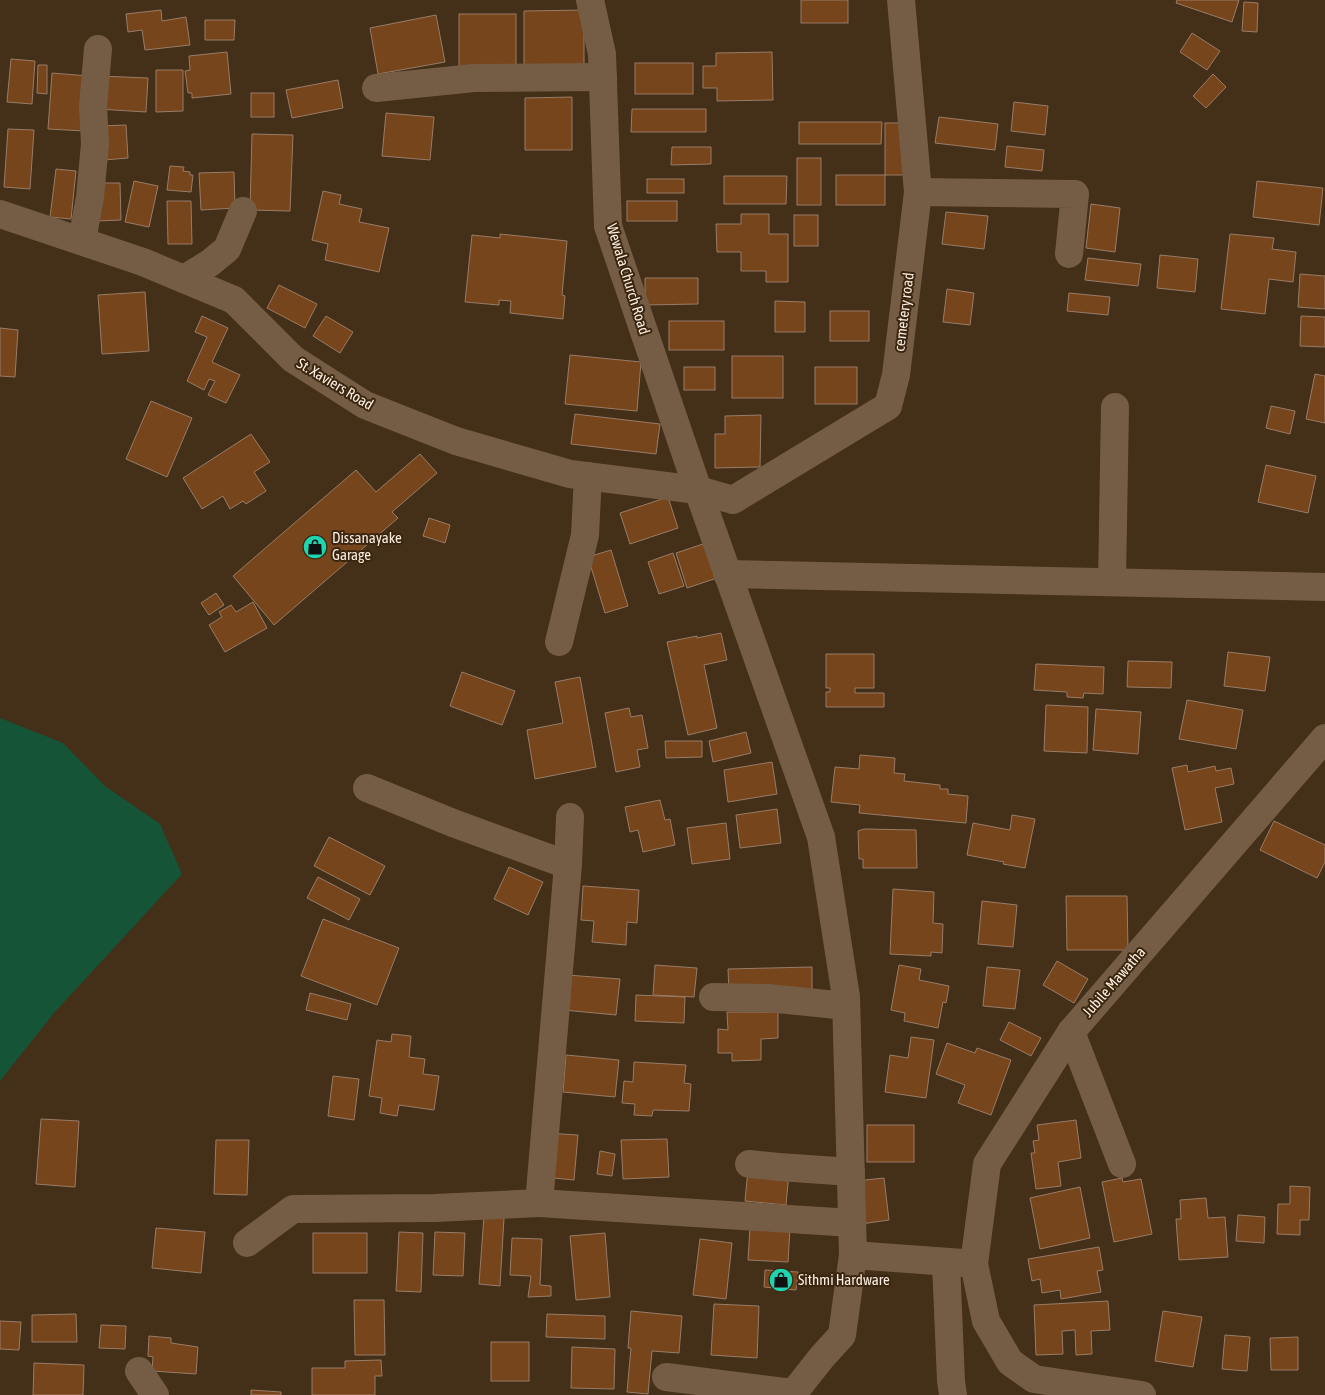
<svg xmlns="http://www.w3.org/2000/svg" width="1325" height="1395" viewBox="0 0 1325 1395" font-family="'Asap Condensed',sans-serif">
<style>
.green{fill:#155437}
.building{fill:#76451c;stroke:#997c67}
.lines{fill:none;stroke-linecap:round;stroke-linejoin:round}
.minor{stroke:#755d45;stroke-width:28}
.labels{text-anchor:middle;stroke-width:4;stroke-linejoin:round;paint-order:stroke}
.street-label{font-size:15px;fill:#faecdf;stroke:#3a250e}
.poi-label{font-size:15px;fill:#faecdf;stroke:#3a250e;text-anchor:start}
</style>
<rect width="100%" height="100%" fill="#442f18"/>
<!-- green -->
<path class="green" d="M0,718L63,743L105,786L160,824L182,874L54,1013L0,1081Z"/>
<!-- building -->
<g class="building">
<rect x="801" y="0" width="47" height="23"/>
<path d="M1177,0H1239L1232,22L1176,3Z"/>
<path d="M1244,2L1258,3L1257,32L1242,31Z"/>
<path d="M161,10L162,21L186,17L190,45L145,50L142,30L128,32L126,14Z"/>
<path d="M584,10V68H524V11Z"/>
<rect x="459" y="14" width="57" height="53"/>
<path d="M436,15L445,62L378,74L370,28Z"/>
<path d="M205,20H235L234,40H205Z"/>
<path d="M1192,33L1220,51L1207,70L1180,52Z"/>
<path d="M227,52L231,94L192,98V93H188L185,71L190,70L189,56Z"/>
<path d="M772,52L773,100L717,101V88H703V66H716V53Z"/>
<path d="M11,59L35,61L32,104L7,102Z"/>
<rect x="635" y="63" width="58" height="31"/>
<path d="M38,65H47V94L37,93Z"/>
<path d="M156,70H183V111L156,112Z"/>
<path d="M52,73L89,76L85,131L48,129Z"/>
<path d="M1213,74L1226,87L1206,108L1193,96Z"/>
<path d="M100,76L148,78L146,112L98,109Z"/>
<path d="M338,80L343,108L292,118L286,90Z"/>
<rect x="251" y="93" width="23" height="24"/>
<path d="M572,97V150H525V98Z"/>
<path d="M1014,102L1048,106L1045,135L1011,131Z"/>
<path d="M632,109H706V132H631Z"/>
<path d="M386,113L434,117L430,160L382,156Z"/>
<path d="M939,117L998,124L995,150L935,143Z"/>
<path d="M799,122H882L881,144H799Z"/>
<rect x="885" y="123" width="21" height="52"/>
<path d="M126,125L128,158L104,160L101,126Z"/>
<path d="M8,129L34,130L30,189L4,187Z"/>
<path d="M252,134L293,135L290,211L250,210Z"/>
<path d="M1007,146L1044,150L1042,171L1005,167Z"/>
<path d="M672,147H711V164L671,165Z"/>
<rect x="797" y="158" width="24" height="47"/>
<path d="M170,166L184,167L183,171L190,172V175H193L191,192L167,190Z"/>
<path d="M56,169L76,171L71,219L50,217Z"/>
<path d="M234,172L235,208L201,210L199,173Z"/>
<rect x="836" y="175" width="49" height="30"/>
<path d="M724,176H787L786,204H724Z"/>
<rect x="647" y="179" width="37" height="14"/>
<path d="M134,181L158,186L149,227L125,222Z"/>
<path d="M1257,181L1323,188L1319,225L1253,217Z"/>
<path d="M97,183H120L121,220L97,221Z"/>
<path d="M323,191L341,195L339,204L362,209L359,222L389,228L379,272L325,260L328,244L312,240Z"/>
<path d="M167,201H191L192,244H168Z"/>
<rect x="627" y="201" width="50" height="20"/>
<path d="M1091,204L1120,208L1115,252L1086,248Z"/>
<path d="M946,212L988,216L984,249L942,244Z"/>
<path d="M741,214H769V234H788V282H766V271H741V252H717L716,224H741Z"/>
<rect x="794" y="215" width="24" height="31"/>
<path d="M500,234L567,241L562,295L565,296L563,319L510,313L511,301L499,300V305L465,302L472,235L500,238Z"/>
<path d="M1230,234L1274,238L1272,249L1296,252L1293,282L1269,279L1265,314L1221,309Z"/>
<path d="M1160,255L1198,259L1195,292L1157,288Z"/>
<path d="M1088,258L1141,264L1138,286L1085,280Z"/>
<path d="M1300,274L1325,276V309L1298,307Z"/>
<path d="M645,278H698V304L645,305Z"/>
<path d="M279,285L317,304L305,328L267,308Z"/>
<path d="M947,289L974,293L970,325L943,322Z"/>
<path d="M145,292L149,351L102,354L98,295Z"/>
<path d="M1069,293L1110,297L1108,315L1067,311Z"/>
<path d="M775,301L805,302V332H775Z"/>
<rect x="830" y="311" width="39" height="30"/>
<path d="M202,316L228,328L212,362L240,375L226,403L208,395L215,381L209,379L204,390L187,381L207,337L195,332Z"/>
<path d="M326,316L353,332L340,353L313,336Z"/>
<path d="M1301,316L1325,317V347L1300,346Z"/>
<rect x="669" y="321" width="55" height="29"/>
<path d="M0,328L18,330L15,377L0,376Z"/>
<path d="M570,355L641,362L637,411L565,404Z"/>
<rect x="732" y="356" width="51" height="42"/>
<rect x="684" y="367" width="31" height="23"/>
<rect x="815" y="367" width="42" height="37"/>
<path d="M1315,374L1325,376V423L1306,419Z"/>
<path d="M151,401L192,418L167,477L126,459Z"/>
<path d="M1271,406L1295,411L1290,434L1266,428Z"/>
<path d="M575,414L660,424L656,454L571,444Z"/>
<path d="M761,415L760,467L715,468V434H725V416Z"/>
<path d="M251,434L270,462L254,472L266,491L246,504L243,501L230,509L223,496L202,509L183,478Z"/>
<path d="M420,454L437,473L392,512L398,518L274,625L233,576L356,470L376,492Z"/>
<path d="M1266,465L1316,476L1308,513L1258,502Z"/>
<path d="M668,497L678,528L630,544L620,513Z"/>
<path d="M429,518L450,525L445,543L423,536Z"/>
<path d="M712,541L723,576L687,588L676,553Z"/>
<path d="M611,550L628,606L605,613L588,557Z"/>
<path d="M673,553L684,586L659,594L648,562Z"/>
<path d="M216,593L224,605L209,615L201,603Z"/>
<path d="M253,602L267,628L225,652L209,625L222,617L219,612L231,605L236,612Z"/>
<path d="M721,633L727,660L704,665L717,728L688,735L667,642L697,636V638Z"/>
<path d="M1228,652L1270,657L1265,691L1224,686Z"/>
<path d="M826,654H874V688H855V693H884V707H826V692H830V688H826Z"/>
<path d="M1128,661L1172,662L1171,688L1127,687Z"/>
<path d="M1036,664L1104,667L1103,694L1084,693L1083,698L1067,697V692L1034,690Z"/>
<path d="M462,672L515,691L502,725L450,706Z"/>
<path d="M580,677L596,767L535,779L527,730L563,723L555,682Z"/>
<path d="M1187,700L1243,710L1236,749L1179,739Z"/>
<path d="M1046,705L1088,707L1087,753L1044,751Z"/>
<path d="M629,708L631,717L642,715L648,748L637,750L640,767L616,772L605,713Z"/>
<path d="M1096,709L1141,712L1138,754L1093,750Z"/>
<path d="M746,732L751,753L713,762L709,741Z"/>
<path d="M665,741H702V757L666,758Z"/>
<path d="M860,755L895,758L894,773L905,774L904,781L940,785V789H948V794L968,796L966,823L859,813L860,805L831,802L835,767L859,769Z"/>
<path d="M772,762L777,794L728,802L724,770Z"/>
<path d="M1187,765L1188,772L1215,766L1216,771L1231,768L1234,784L1215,788L1222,822L1185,830L1172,768Z"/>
<path d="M660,800L665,820L670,819L675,845L643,852L638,830L630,832L625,807Z"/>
<path d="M777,809L781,843L740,848L736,815Z"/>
<path d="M1012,815L1035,819L1025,868L1003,864L1004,862L967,855L973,823L1010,830Z"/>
<path d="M1274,821L1325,845V862L1317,878L1260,850Z"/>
<path d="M726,823L730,859L692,864L687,828Z"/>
<path d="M864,829L916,830L917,868H863V859H859L858,831Z"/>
<path d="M329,837L385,866L370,895L314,866Z"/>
<path d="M509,867L543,882L528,915L494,899Z"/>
<path d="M318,877L360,899L349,920L307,898Z"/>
<path d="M583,886L639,890L637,923L627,922L626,945L592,942L594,921L581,920Z"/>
<path d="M893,889L934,892L933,923L943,924L942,953L931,952V956L890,954Z"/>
<path d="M1066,896H1127L1128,950H1067Z"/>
<path d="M982,901L1017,905L1013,947L978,944Z"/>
<path d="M323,919L399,948L377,1005L301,976Z"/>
<path d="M1057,961L1088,979L1074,1003L1043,985Z"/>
<path d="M655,965L697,968L694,997L653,995Z"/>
<path d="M899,965L921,969L919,980L949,986L946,1003L943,1002L938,1028L904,1021L905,1013L891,1010Z"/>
<path d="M812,967V991L729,992L728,969Z"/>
<path d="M987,967L1020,970L1015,1009L983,1006Z"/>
<path d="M567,975L620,979L616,1015L564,1010Z"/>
<path d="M310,993L351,1004L347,1020L306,1010Z"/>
<path d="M636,995L685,997L684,1023L635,1021Z"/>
<path d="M727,1012H778V1038L761,1039V1060L732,1061V1053H718V1029L728,1030Z"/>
<path d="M1009,1022L1041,1038L1031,1056L1000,1040Z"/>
<path d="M392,1034L411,1036L409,1057L425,1059L423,1074L439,1076L434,1110L399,1105L397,1116L380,1113L382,1098L369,1096L377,1040L391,1042Z"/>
<path d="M911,1037L934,1040L926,1098L885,1092L890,1055L908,1058Z"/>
<path d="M947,1043L975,1053L977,1048L1011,1060L991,1115L958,1103L965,1085L936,1074Z"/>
<path d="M566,1055L619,1060L615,1097L563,1092Z"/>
<path d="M634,1062L686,1065L684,1083L691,1084L689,1111L653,1110L652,1116L634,1115L635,1104L622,1103L624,1081L633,1082Z"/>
<path d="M333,1076L359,1079L354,1120L328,1116Z"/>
<path d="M41,1119L79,1121L75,1187L36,1184Z"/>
<path d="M1076,1120L1081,1158L1058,1162L1061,1186L1036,1189L1031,1153H1035L1033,1141L1039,1140L1037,1125Z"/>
<rect x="867" y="1125" width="47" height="37"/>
<path d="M546,1133L578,1135L574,1180L543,1177Z"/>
<path d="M667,1139L669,1177L623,1179L621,1140Z"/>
<path d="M216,1140H249L247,1195L214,1194Z"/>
<path d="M600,1151L615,1154L612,1176L597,1174Z"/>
<path d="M748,1169L789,1173L786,1205L745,1201Z"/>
<path d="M884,1178L889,1220L861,1224L856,1181Z"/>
<path d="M1122,1178L1123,1182L1141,1179L1152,1234L1114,1242L1102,1182Z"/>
<path d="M1290,1186L1310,1187L1309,1220H1300V1235L1277,1234L1278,1204H1290Z"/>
<path d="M1080,1187L1090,1238L1040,1249L1030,1198Z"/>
<path d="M1206,1198L1208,1218L1225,1217L1228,1257L1179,1260L1176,1219H1181L1180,1200Z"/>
<path d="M1238,1215L1265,1217L1264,1243L1236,1241Z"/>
<path d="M484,1216L504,1218L500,1286L479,1284Z"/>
<path d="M750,1227L790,1229L788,1262L748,1260Z"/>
<path d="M156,1228L205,1232L201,1273L152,1268Z"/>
<path d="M399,1232L423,1233L421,1292L396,1291Z"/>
<path d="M435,1232L465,1233L463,1276L433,1275Z"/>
<rect x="313" y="1233" width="54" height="40"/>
<path d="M605,1233L610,1297L576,1300L570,1236Z"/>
<path d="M512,1238L542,1239L540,1285L551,1286V1296L528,1297L531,1276L510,1275Z"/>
<path d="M700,1239L732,1243L726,1299L693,1295Z"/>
<path d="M1099,1247L1103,1270L1097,1271L1101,1292L1061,1299L1060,1290L1042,1293L1040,1279L1032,1281L1028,1259Z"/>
<path d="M765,1270L798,1272L796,1290L764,1287Z"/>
<path d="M354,1300H384L385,1355H355Z"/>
<path d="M1108,1301L1110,1330L1091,1331L1092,1354L1076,1355L1075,1330L1062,1331L1063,1354L1036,1355L1034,1305Z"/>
<path d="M714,1304L759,1306L757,1358L711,1355Z"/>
<path d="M631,1311L682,1316L679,1353L652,1351L648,1394L627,1392L631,1348H628Z"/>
<path d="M1163,1311L1202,1317L1193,1367L1155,1361Z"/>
<path d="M76,1314L77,1342H32V1315Z"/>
<path d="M547,1314L605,1316V1339L546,1337Z"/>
<path d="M0,1321L21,1322L19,1350L0,1349Z"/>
<path d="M101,1325L126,1326L125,1349L99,1348Z"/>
<path d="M1225,1335L1250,1337L1247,1371L1222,1369Z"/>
<path d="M149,1336L171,1338V1343L198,1347L196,1374L152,1371L153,1357L148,1356Z"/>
<path d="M1298,1337V1370H1271L1270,1338Z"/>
<rect x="491" y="1342" width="38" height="39"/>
<path d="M572,1347L615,1349L614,1389L571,1388Z"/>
<path d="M381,1360L382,1376H375V1395H312V1368H345V1361Z"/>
<path d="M34,1363L84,1365L83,1395H33Z"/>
<path d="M251,1390L281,1392V1395H251Z"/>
</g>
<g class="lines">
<!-- minor -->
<g class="minor">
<path d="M590,0L602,54L608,226L698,490L821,837L846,997L853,1255L842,1335L822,1357L792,1395"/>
<path d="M376,88L474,78L603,77"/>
<path d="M918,192L1075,194L1069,254"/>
<path d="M0,214L143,262L234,300L293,359L365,405L456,441L570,474L698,490L733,500L888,406L896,375L918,192L901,0"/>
<path d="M82,241L90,197L95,144L93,106L98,49"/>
<path d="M184,279L210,263L227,249L243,211"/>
<path d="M727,574L1325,587"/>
<path d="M1112,582L1115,407"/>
<path d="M559,642L585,535L588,476"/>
<path d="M367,788L453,823L568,865"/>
<path d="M570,817L568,865L539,1203L852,1223"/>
<path d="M713,997L768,998L846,1006"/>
<path d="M1071,1032L1122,1164"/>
<path d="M749,1164L779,1167L851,1172"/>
<path d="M247,1243L293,1209L435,1208L539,1203"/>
<path d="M853,1255L963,1263"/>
<path d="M946,1263L951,1381L953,1395"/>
<path d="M139,1371L155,1395"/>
<path d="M666,1377L793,1393"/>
<path d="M1142,1395L1034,1379L1010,1362L986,1321L974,1264L987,1164L1071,1032L1325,738"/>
</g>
</g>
<!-- icons -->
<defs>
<g id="shop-disc" transform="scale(1.25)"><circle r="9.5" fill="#1ed5b0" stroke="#3a250e"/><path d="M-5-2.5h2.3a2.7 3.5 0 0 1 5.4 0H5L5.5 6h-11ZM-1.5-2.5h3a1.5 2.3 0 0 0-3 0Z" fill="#111"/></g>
</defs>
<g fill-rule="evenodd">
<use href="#shop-disc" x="315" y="547"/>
<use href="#shop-disc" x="781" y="1280"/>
</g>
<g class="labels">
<!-- street labels -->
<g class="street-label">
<text transform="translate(628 279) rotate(73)" y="5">Wewala Church Road</text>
<text transform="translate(904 312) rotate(-83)" y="5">cemetery road</text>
<text transform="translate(335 384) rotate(31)" y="5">St. Xaviers Road</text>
<text transform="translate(1114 982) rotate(-49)" y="5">Jubile Mawatha</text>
</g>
<!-- poi labels -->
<g class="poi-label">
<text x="332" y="543">Dissanayake<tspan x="332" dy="17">Garage</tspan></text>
<text x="798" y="1285">Sithmi Hardware</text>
</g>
</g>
</svg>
